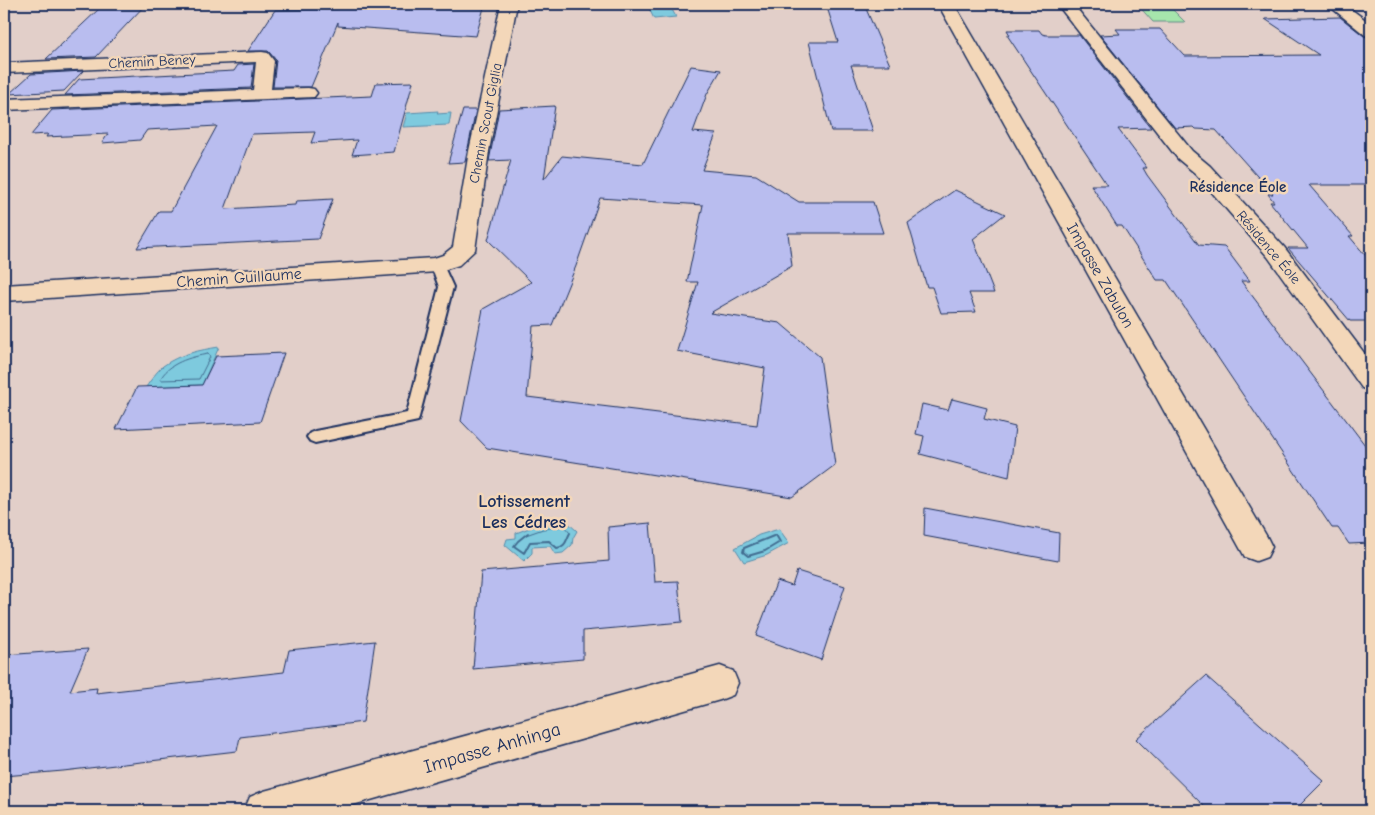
<svg xmlns="http://www.w3.org/2000/svg" width="1375" height="815" viewBox="0 0 1375 815" font-family="'Comic Neue',sans-serif">
<style>
.green{fill:#a6e5ac;stroke:#608a85}
.water{fill:#7ecade;stroke:#568cab}
.lines{fill:none;stroke-linecap:round;stroke-linejoin:round}
.shore-far1{stroke:#436d91;stroke-width:1}
.shore{stroke:#436d91;stroke-width:2}
.building{fill:#b9bdef;stroke:#1b2f5e;fill-rule:evenodd}
.service-casing{stroke:#1b2f5e;stroke-width:4}
.minor-casing{stroke:#1b2f5e;stroke-width:3}
.service{fill:#f3d7b9;fill-rule:evenodd}
.minor{fill:#f3d7b9;fill-rule:evenodd}
.labels{text-anchor:middle;stroke-width:5;stroke-linejoin:round;paint-order:stroke}
.far-street-label{font-size:14px;fill:#1b2f5e;stroke:#f3d7b9}
.far-neighbourhood-label{font-size:15px;font-weight:bold;fill:#1b2f5e;stroke:#f3d7b9}
.street-label{font-size:16px;fill:#1b2f5e;stroke:#f3d7b9}
.neighbourhood-label{font-size:18px;font-weight:bold;fill:#1b2f5e;stroke:#f3d7b9}
.near-street-label{font-size:19px;fill:#1b2f5e;stroke:#f3d7b9}
</style>
<rect width="100%" height="100%" fill="#e2cfc9"/>
<filter id="ink" filterUnits="userSpaceOnUse"><feTurbulence type="fractalNoise" baseFrequency=".02" numOctaves="2"/><feDisplacementMap in="SourceGraphic" scale="10" xChannelSelector="R" yChannelSelector="G"/><feConvolveMatrix kernelMatrix="1 2 1 2 8 2 1 2 1" color-interpolation-filters="sRGB"/></filter>
<g filter="url(#ink)">
<!-- green -->
<path class="green" d="M1137,4H1167L1185,22H1153Z"/>
<!-- water -->
<g class="water">
<path d="M647,4H669L676,17L654,19Z"/>
<path d="M438,111L437,114L451,113L449,125L403,127L407,113Z"/>
<path d="M219,347L202,385L146,387C151,380 157,371 163,366C179,354 200,350 219,347Z"/>
<path d="M566,521L577,531L573,538L572,545L563,553L555,554L550,546L532,547V553L524,561L505,545L507,539L516,538V533L540,524Z"/>
<path d="M779,529L789,543L767,555L744,562L735,548L759,535Z"/>
</g>
<g class="lines">
<!-- shore-far1 -->
<g class="shore-far1">
<path d="M208,354L210,357L199,379L160,380C168,363 190,357 208,354Z"/>
<path d="M526,535L543,529L564,526L570,533L569,535"/>
</g>
<!-- shore -->
<g class="shore">
<path d="M528,533L518,541L514,546L524,553L530,542L549,541L557,548C566,547 566,540 570,533"/>
<path d="M776,535L780,542L765,551L748,556L743,552L744,548Z"/>
</g>
</g>
<!-- building -->
<g class="building">
<path d="M146,4L96,57L46,59L101,7Z"/>
<path d="M338,4H485L476,36L338,26V22L311,87H273L276,60L268,51H248L275,10L338,9Z"/>
<path d="M826,4H864L890,65H851L873,131H831L809,42H838Z"/>
<path d="M1340,17L1364,36L1371,39V185H1309L1353,236H1349L1371,262V321H1350L1288,248H1308L1270,202H1274L1268,194H1273L1216,130L1196,129L1194,127L1175,128L1100,35L1120,34L1116,29H1160L1185,56L1319,55L1265,19Z"/>
<path d="M1007,30H1039L1042,34L1046,35H1079L1151,128L1118,129L1147,168H1143L1147,175L1199,245L1224,247L1226,249L1250,281H1241L1371,453V543L1349,544L1338,528H1332L1166,280H1157L1122,226H1117L1091,185H1107L1007,35H1010Z"/>
<path d="M254,64L251,88L65,95L79,79L234,71L238,65Z"/>
<path d="M691,66L721,70L707,94L693,132L716,134L702,170L756,175L799,202H873L883,233H788L792,266L710,313L780,323L820,357L835,465L792,497L487,448L461,421L483,309L531,282L488,240L511,160L489,161L499,109L555,106L544,179L562,156L643,164ZM600,198L703,205L687,282H698L677,351L765,368L757,425L527,397L533,326L552,325L576,266Z"/>
<path d="M83,71L64,91L9,94L31,74Z"/>
<path d="M413,82L394,152L352,155L357,140L311,143L315,132L252,134L225,209L295,205L296,201L333,199L318,239L137,248L159,211H171L217,126L147,130L140,140L102,143L108,134L46,137L48,134L31,135L52,110L372,96L376,83Z"/>
<path d="M463,110H476L465,162L448,163Z"/>
<path d="M955,190L1005,214L973,239L994,293H969L976,312L941,313L932,287H927L908,223Z"/>
<path d="M284,353L260,422L116,429L137,387L202,385L216,356Z"/>
<path d="M952,399L987,408L984,419L1015,427L1009,477L920,454L924,436L916,434L922,404L948,410Z"/>
<path d="M925,508L1059,533L1058,561L924,536Z"/>
<path d="M650,523L655,582L678,581L682,622L583,631V659L473,669L481,572L609,561L608,527Z"/>
<path d="M797,571L845,586L821,660L756,636L777,581L792,586Z"/>
<path d="M375,641L363,722L240,737L237,751L63,771L4,776V655L88,649L70,691L97,688L96,693L284,672L289,650Z"/>
<path d="M1206,676L1324,781L1294,811H1209L1136,739Z"/>
</g>
<g class="lines">
<!-- service casing -->
<g class="service-casing">
<path id="service" d="M437,261L443,265L453,287L418,421L315,443L310,441L307,437L310,433L315,431L407,413L439,287L431,265Z"/>
</g>
<!-- minor casing -->
<g class="minor-casing">
<g id="minor">
<path d="M501,4H517L489,151L475,250L459,265L437,272L4,301V285L434,258L443,255L453,247L469,151Z"/>
<path d="M938,4H954L1267,537L1272,547L1267,557L1256,561L1245,557Z"/>
<path d="M1057,4H1073L1192,151L1210,166L1284,247L1371,362V391L1362,388L1268,257L1196,174L1178,159Z"/>
<path d="M1327,4H1344L1371,24V37L1365,35Z"/>
<path d="M262,52L268,53L274,61L271,89L308,88L314,89L317,93L314,97L4,110V99L253,90L256,62L4,73V63Z"/>
<path d="M720,666L733,671L738,683L733,695L720,700L332,811H244L250,797L264,791Z"/>
</g>
</g>
<!-- service -->
<use href="#service" class="service"/>
<!-- minor -->
<use href="#minor" class="minor"/>
</g>
</g>
<g class="labels">
<!-- far-street labels -->
<g class="far-street-label">
<text transform="translate(152 61) rotate(-3)" y="5">Chemin Beney</text>
<text transform="translate(485 123) rotate(-79)" y="5">Chemin Scout Giglia</text>
<text transform="translate(1269 247) rotate(50)" y="5">Résidence Éole</text>
</g>
<!-- far-neighbourhood labels -->
<g class="far-neighbourhood-label">
<text x="1238" y="192">Résidence Éole</text>
</g>
<!-- street labels -->
<g class="street-label">
<text transform="translate(1101 275) rotate(60)" y="6">Impasse Zabulon</text>
<text transform="translate(239 277) rotate(-4)" y="6">Chemin Guillaume</text>
</g>
<!-- neighbourhood labels -->
<g class="neighbourhood-label">
<text x="524" y="507">Lotissement<tspan x="524" dy="21">Les Cédres</tspan></text>
</g>
<!-- near-street labels -->
<g class="near-street-label">
<text transform="translate(492 747) rotate(-16)" y="7">Impasse Anhinga</text>
</g>
</g>
<!-- margin -->
<rect width="1375" height="815" fill="none" stroke="#f3d7b9" stroke-width="20"/>
<rect x="10" y="10" width="1355" height="795" fill="none" stroke="#1b2f5e" stroke-width="2" filter="url(#ink)"/>
</svg>
